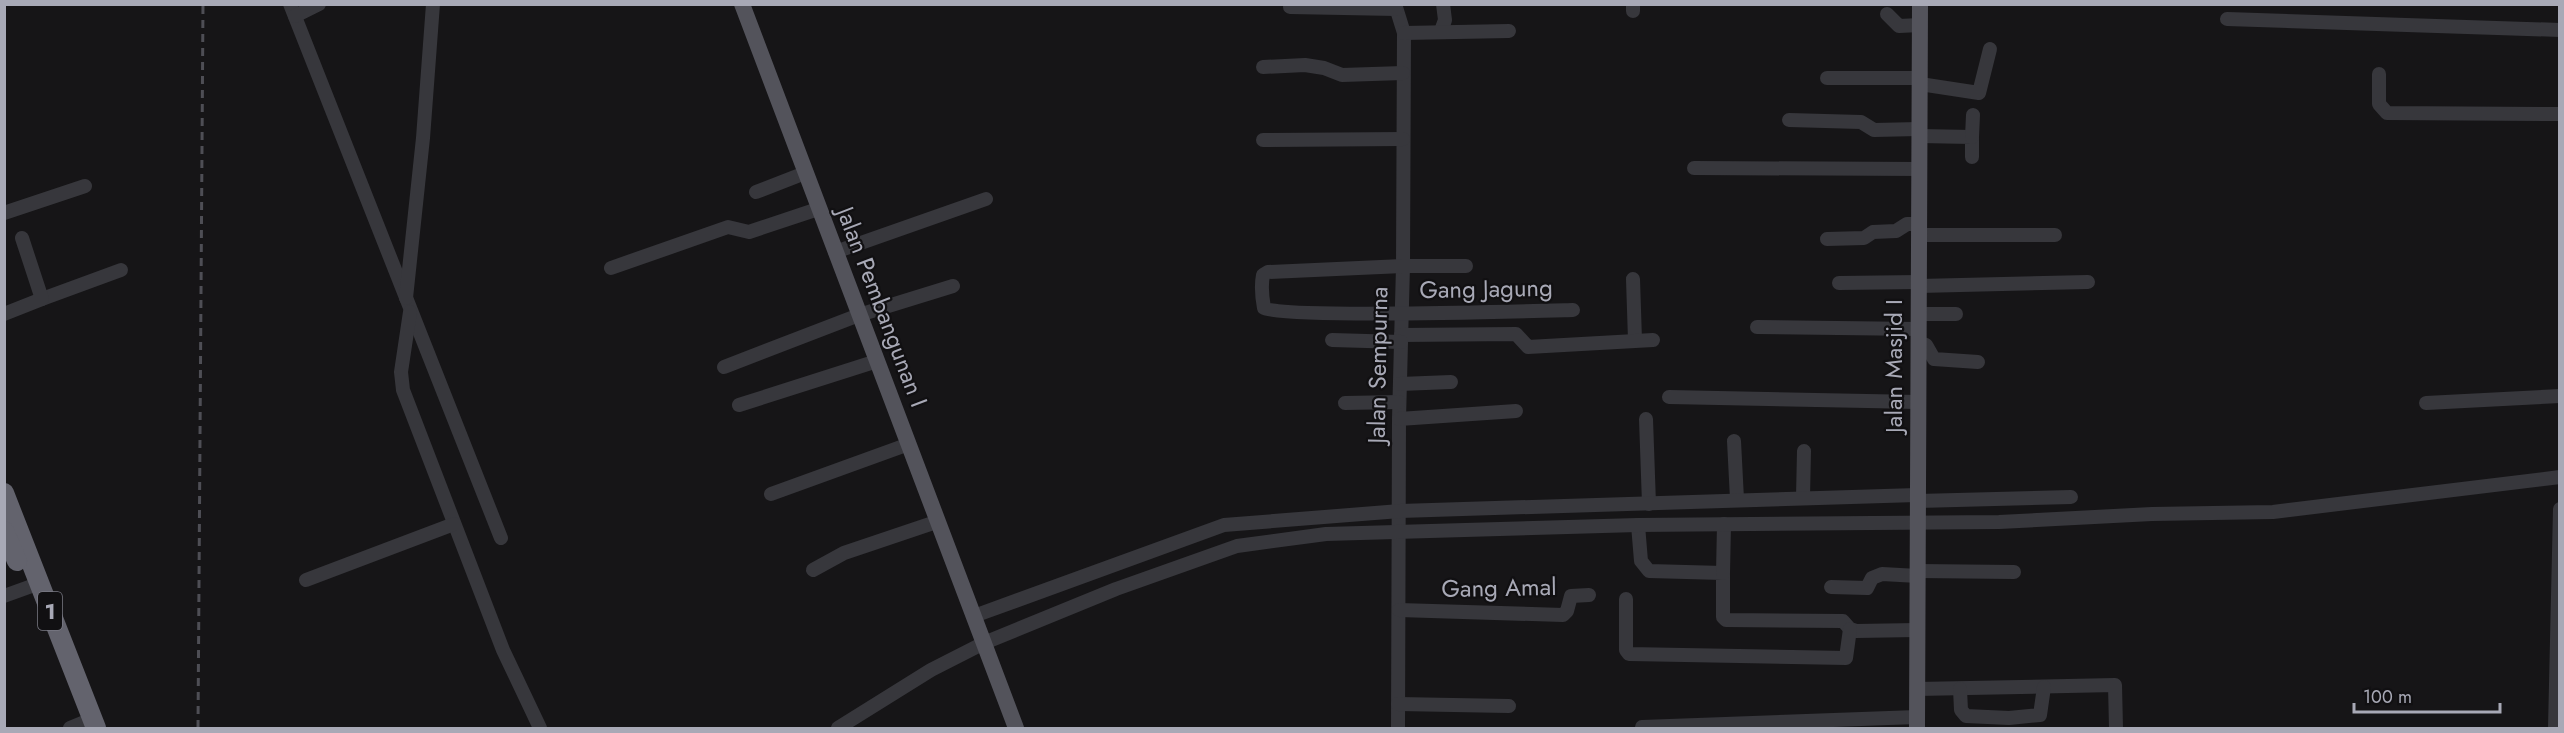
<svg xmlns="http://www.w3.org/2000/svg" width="2564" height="733" viewBox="0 0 2564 733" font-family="Jost,sans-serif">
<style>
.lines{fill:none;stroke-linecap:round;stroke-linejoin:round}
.minor{stroke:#37373c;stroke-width:14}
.major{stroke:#53535b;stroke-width:16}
.highway{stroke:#63636d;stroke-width:20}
.rail{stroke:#4e4e55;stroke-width:3;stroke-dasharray:8 6;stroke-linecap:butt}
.labels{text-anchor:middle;stroke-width:4.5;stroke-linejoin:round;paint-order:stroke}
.shield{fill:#111012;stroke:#7b7b85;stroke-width:1.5}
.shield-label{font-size:22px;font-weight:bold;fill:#a8a9b6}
.street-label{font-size:24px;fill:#a8a9b6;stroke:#111012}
</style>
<rect width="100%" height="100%" fill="#161517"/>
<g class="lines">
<!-- minor -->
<g class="minor">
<path d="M290,4L501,538"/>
<path d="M1395,4L1404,33L1403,266L1399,419L1398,728"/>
<path d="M1290,7L1396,9"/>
<path d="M1633,11V4"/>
<path d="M1887,14L1899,26L1920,25"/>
<path d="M295,16L319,4"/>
<path d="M2227,19L2560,30"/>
<path d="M1441,31L1445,20L1443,4"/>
<path d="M1404,33L1509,31"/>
<path d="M1263,67L1305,65L1324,68L1342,75L1403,73"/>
<path d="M2379,74V104L2387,113L2560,114"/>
<path d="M1827,78H1920"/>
<path d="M1920,84L1979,93L1990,49"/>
<path d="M1789,120L1861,122L1874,130L1919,129"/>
<path d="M1919,136L1972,137V157"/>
<path d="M1972,137L1973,115"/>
<path d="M1263,140L1403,139"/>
<path d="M1694,168L1920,169"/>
<path d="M756,192L805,173"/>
<path d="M4,213L85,186"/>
<path d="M1919,235H2055"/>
<path d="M1827,239L1864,238L1873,232L1896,231L1907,224H1920"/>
<path d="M835,252L986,199"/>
<path d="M1466,266H1403L1268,272L1263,275C1261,285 1262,297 1264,308C1277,319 1536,311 1573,310"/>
<path d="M611,268L728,227L749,232L818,209"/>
<path d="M1633,279L1635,340"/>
<path d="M1839,283L1919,282"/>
<path d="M1919,286L2088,282"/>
<path d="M406,298L423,138L433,4"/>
<path d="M42,299L121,270"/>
<path d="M410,312L401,372L403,390L503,650L540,728"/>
<path d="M4,314L42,299L22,238"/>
<path d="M1919,314H1956"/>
<path d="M1757,327L1918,329"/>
<path d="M1401,335L1516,334L1528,347L1653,340"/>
<path d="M1332,340L1401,342"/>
<path d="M1918,342L1926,345L1934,359L1978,362"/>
<path d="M724,367L859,315L953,286"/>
<path d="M1400,384L1451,382"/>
<path d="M1669,397L1918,402"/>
<path d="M1345,403L1399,402"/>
<path d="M2426,403L2560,396"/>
<path d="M739,405L877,361"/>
<path d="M1399,419L1516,411"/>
<path d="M1646,419L1649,504"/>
<path d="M1734,441L1737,499"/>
<path d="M771,494L909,444"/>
<path d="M1803,497L1804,451"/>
<path d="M1918,501L2071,497"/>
<path d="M1638,525L1641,561L1649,571L1723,573V617L1726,620L1843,621L1850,629L1856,631L1917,630"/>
<path d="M813,570L844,553L936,522"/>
<path d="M1918,571L2014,572"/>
<path d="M1723,573L1724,524"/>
<path d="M306,580L454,524"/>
<path d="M1831,587L1867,588L1872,578L1882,574L1918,576"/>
<path d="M4,596L40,583"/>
<path d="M1626,599V650L1629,654L1846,658L1850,629"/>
<path d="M1399,610L1563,615L1567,611L1571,596L1589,595"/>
<path d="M974,616L1224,525L1400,511L1917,495"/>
<path d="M1917,689L2115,685L2116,728"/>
<path d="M1960,689L1961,710L1966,716L2009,718L2040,715L2044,687"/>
<path d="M1398,704L1509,706"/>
<path d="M1642,727L1917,717"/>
<path d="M70,728L92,719"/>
<path d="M838,728L931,670L984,643L1116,589L1237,546L1326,534L1638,525L1999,522L2152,514L2273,512L2560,477"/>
<path d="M2555,728L2560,509"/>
</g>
<!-- major -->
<g class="major">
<path d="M742,4L1016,728"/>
<path d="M1917,728L1920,4"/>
</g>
<!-- highway -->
<g class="highway">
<path d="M4,493L96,728"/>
<path d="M4,531L17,561"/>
</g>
<!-- rail -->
<path class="rail" d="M198,728L203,4"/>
</g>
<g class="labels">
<!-- shield labels -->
<rect class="shield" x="38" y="592" width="24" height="38" rx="4.5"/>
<g class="shield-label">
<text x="50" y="619">1</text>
</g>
<!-- street labels -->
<g class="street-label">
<text transform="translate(1486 289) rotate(-1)" y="8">Gang Jagung</text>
<text transform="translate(882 307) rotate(69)" y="8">Jalan Pembangunan I</text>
<text transform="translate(1378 365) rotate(-89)" y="8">Jalan Sempurna</text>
<text transform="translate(1894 366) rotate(-90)" y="8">Jalan Masjid I</text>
<text transform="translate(1499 588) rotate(-1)" y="8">Gang Amal</text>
</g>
</g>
<!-- border -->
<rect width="2564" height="733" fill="none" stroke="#a8a9b6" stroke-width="12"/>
<!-- scale -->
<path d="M2354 703v9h146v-9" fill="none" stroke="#a8a9b6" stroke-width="3"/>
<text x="2363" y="703" font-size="18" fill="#a8a9b6" stroke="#111012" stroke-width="4.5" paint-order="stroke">100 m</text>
</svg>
